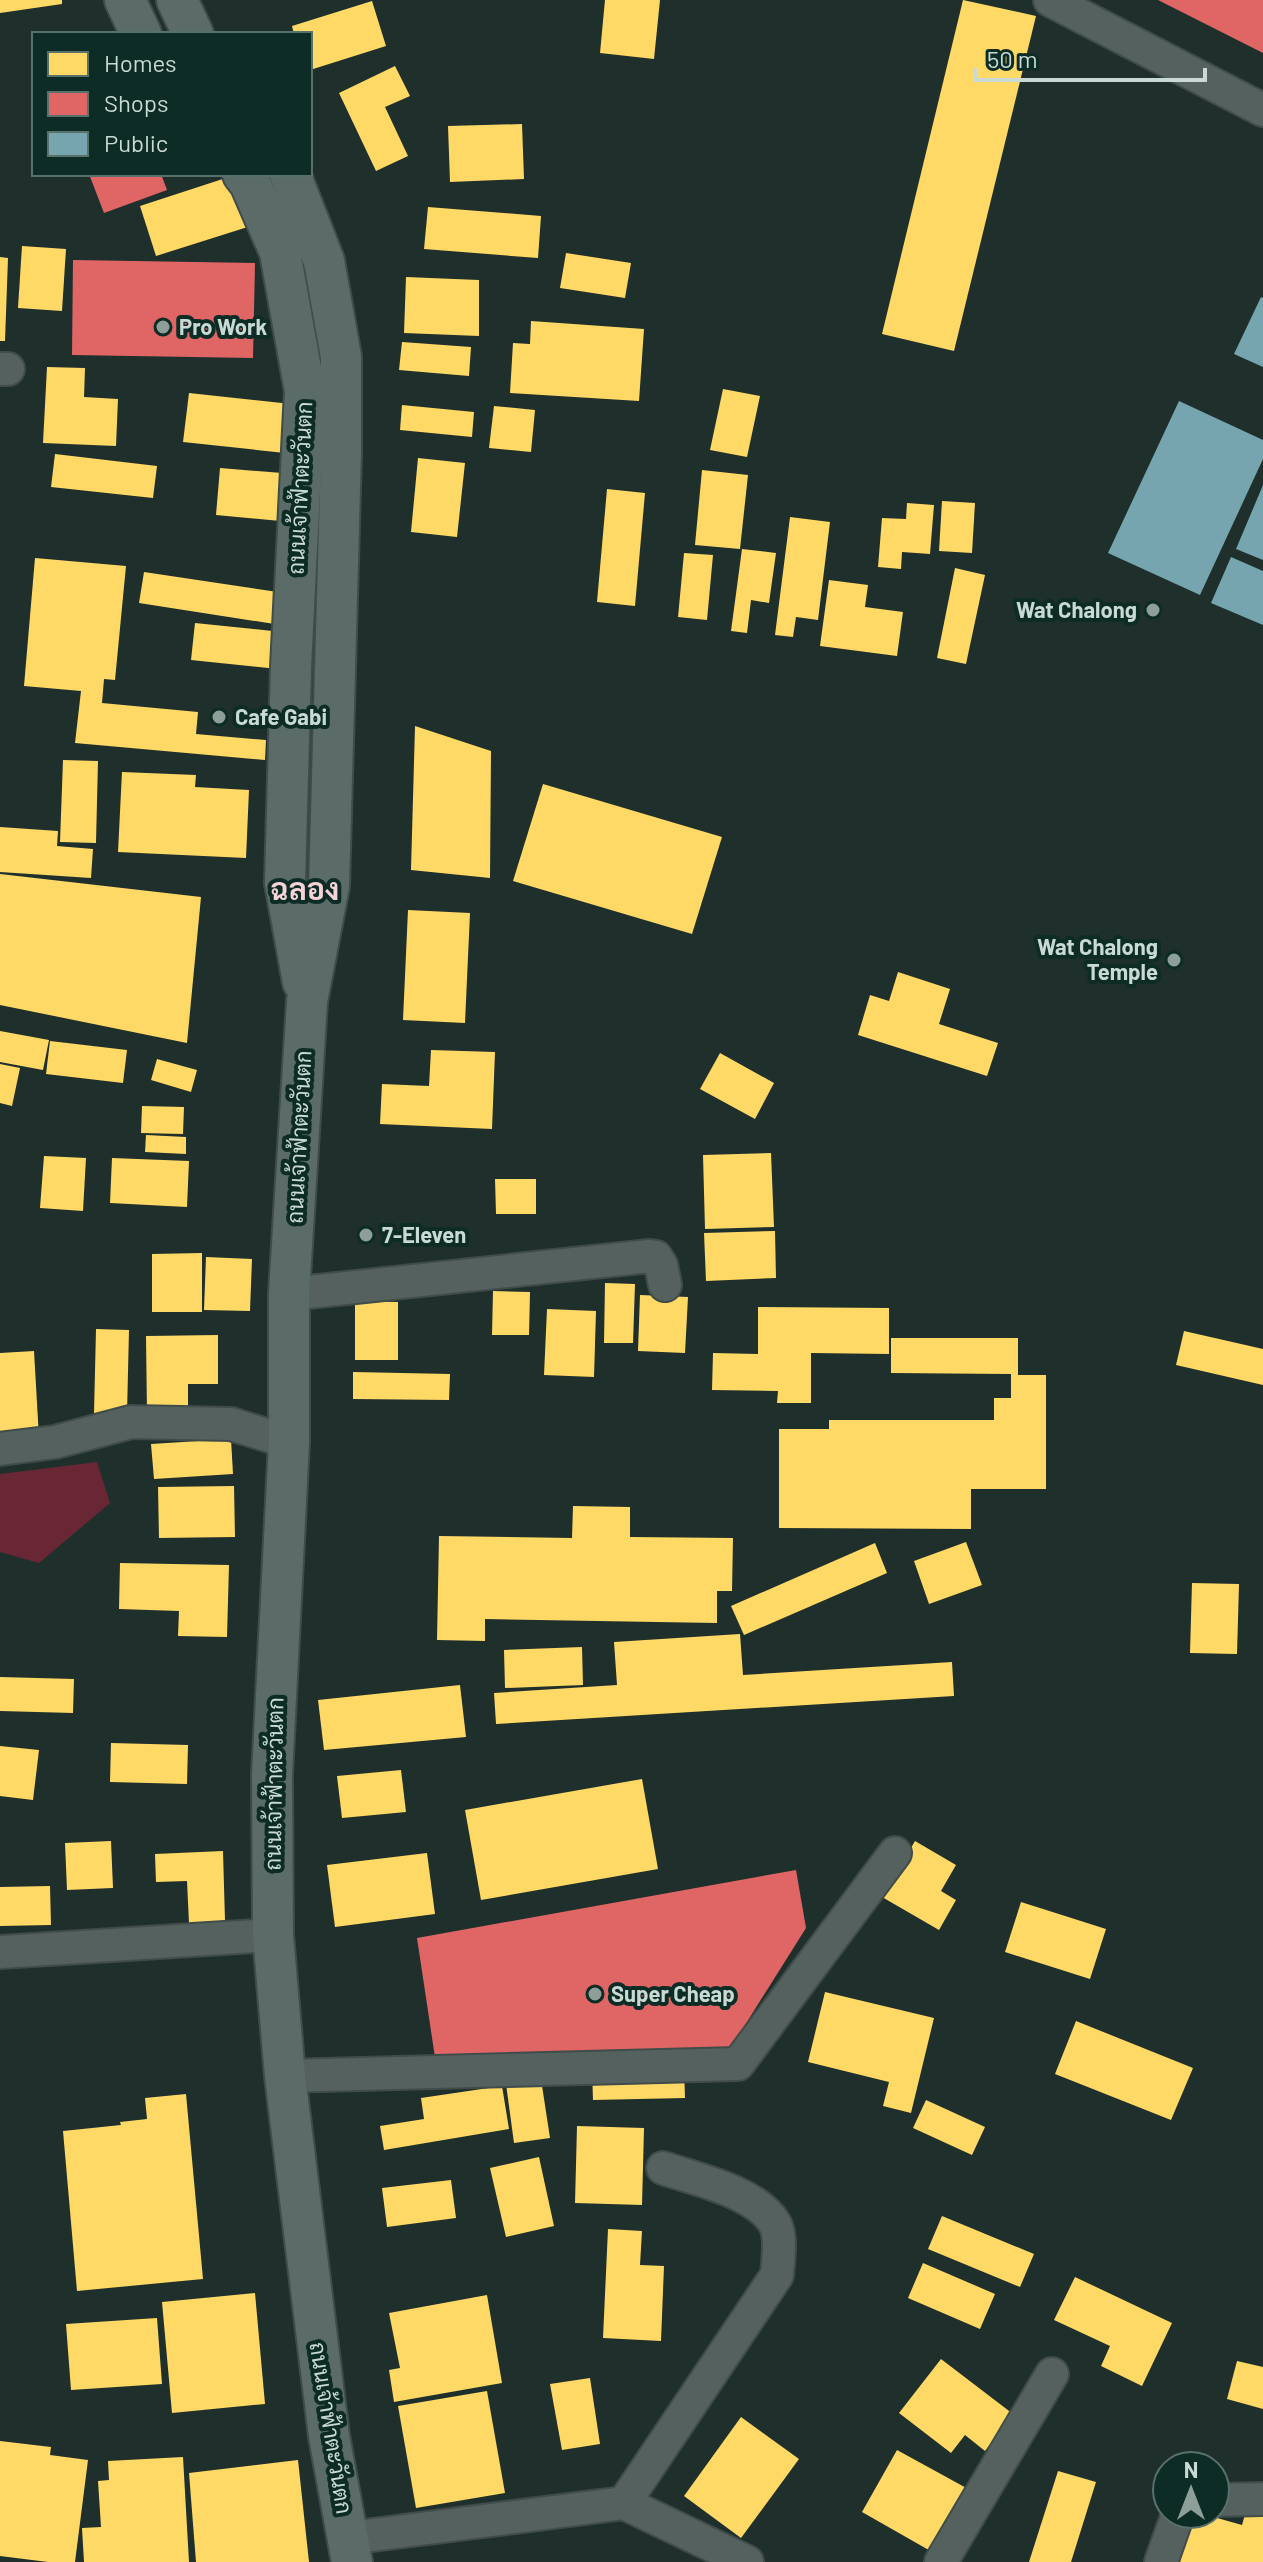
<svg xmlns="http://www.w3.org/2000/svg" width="1263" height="2562" viewBox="0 0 1263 2562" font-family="Barlow,Sarabun,sans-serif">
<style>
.green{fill:#692736}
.homes{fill:#ffd966}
.shops{fill:#e06666}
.public{fill:#76a5af}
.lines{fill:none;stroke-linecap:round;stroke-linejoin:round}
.minor-casing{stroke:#3f4c49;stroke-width:36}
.major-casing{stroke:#3f4c49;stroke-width:44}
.minor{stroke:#55615e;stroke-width:32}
.major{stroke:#5a6b68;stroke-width:40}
.poi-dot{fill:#8e9e99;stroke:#0e2c26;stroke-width:3}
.labels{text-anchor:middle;stroke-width:8;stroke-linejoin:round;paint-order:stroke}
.poi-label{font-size:22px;font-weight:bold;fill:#c9d9d4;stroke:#0e2c26;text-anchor:start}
.street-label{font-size:22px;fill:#c9d9d4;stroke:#0e2c26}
.district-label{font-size:30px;font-weight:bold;fill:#f6d3d7;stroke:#0e2c26}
</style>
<rect width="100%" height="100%" fill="#1f2f2c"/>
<!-- green -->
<path class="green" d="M97,1462L110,1503L39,1563L0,1552V1474Z"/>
<!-- homes -->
<g class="homes">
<path d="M0,0H62V4L0,13Z"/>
<path d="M605,0H660L654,59L600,53Z"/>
<path d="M963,0L1036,16L954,351L882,334Z"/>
<path d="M372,1L386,46L310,70V34H294L292,26Z"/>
<path d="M395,66L410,96L385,107L408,156L376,171L339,93Z"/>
<path d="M522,124L524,179L450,182L448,126Z"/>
<path d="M238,174L254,225L156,256L140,206Z"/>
<path d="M428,207L541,216L538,258L424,249Z"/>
<path d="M22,246L66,249L62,311L18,308Z"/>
<path d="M566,253L631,263L625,298L560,288Z"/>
<path d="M0,257L8,258L5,341H0Z"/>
<path d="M406,277L479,280V336L404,333Z"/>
<path d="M531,321L644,329L639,401L510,393L513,343L530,344Z"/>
<path d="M402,342L471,347L469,376L399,370Z"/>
<path d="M47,367L85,368L84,397L118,399L116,446L43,443Z"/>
<path d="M723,389L760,396L747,457L710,450Z"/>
<path d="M189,393L291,404L285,453L183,442Z"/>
<path d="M402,405L474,412L472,437L400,430Z"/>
<path d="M494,406L535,410L531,452L489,448Z"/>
<path d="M55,454L157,466L153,498L51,487Z"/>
<path d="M418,458L465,463L457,537L411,532Z"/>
<path d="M220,468L295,474L291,522L216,515Z"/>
<path d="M702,470L748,475L740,549L695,545Z"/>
<path d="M607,489L645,493L635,606L597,602Z"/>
<path d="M942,501L975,503L972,553L939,551Z"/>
<path d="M907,503L934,505L930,554L902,552L901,569L878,567L882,518L906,519Z"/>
<path d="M790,517L830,522L818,620L796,617L793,637L775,635Z"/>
<path d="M742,549L776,553L769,603L751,600L747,633L731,631Z"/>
<path d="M684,553L713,555L707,620L678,617Z"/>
<path d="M35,558L126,566L115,680L104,679L102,703L198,712L196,734L266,740L265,760L75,743L81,691L24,686Z"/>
<path d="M955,568L985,575L966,664L937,658Z"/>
<path d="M144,572L291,594L287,626L139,603Z"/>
<path d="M829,580L868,585L865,607L903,612L897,656L820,646Z"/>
<path d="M195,623L282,632L278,669L191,660Z"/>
<path d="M415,726L491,751L490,878L411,870Z"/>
<path d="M63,760L98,761L96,843L60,842Z"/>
<path d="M122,772L196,775L195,787L249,790L246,858L118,852Z"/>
<path d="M543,784L722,837L692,934L513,881Z"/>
<path d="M0,827L58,831L57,846L93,849L91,878L0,872Z"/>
<path d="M0,874L201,897L187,1043L0,1005Z"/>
<path d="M408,910L470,913L465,1023L403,1020Z"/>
<path d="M898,972L950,989L939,1024L998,1043L987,1076L858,1035L870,995L889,1001Z"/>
<path d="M0,1031L49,1040L43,1070L0,1062Z"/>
<path d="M50,1041L127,1050L123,1083L46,1074Z"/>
<path d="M431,1050L495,1052L492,1129L380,1124L382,1084L429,1086Z"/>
<path d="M720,1053L774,1083L755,1119L700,1089Z"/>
<path d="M157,1059L197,1070L191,1092L151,1080Z"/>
<path d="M0,1064L20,1068L12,1106L0,1103Z"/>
<path d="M142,1106L184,1107L183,1134L141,1133Z"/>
<path d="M146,1135L186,1137V1154L145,1152Z"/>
<path d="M771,1153L774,1227L705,1229L703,1155Z"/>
<path d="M44,1156L86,1158L83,1211L40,1208Z"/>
<path d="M112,1158L189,1161L187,1207L110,1203Z"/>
<path d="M495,1179H536V1214H496Z"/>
<path d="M775,1231L776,1278L706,1281L704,1233Z"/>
<path d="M202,1253V1312H152V1254Z"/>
<path d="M206,1257L252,1259L250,1311L204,1310Z"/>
<path d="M605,1283L635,1284L633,1343H604Z"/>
<path d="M493,1291L530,1292L529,1335H492Z"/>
<path d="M640,1295L688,1297L685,1353L638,1351Z"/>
<path d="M355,1301L398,1302V1360H355Z"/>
<path d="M758,1307L889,1308V1354L811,1353V1403H777L778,1391L712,1390L713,1353L758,1354Z"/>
<path d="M547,1309L596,1311L594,1377L544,1375Z"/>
<path d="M96,1329L129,1330L127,1414L94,1413Z"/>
<path d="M1184,1331L1263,1349V1385L1176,1365Z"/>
<path d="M218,1335V1384H188V1413L147,1414L146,1336Z"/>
<path d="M891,1338H1018V1375H1046V1489H971V1529L779,1528V1429H829V1420H994V1398H1011V1374L891,1373Z"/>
<path d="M34,1351L39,1438L0,1440V1353Z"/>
<path d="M353,1372L450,1374L449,1400L353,1399Z"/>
<path d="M231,1439L233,1474L154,1479L151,1444Z"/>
<path d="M234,1486L235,1537L159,1538L158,1487Z"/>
<path d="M573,1506L630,1507V1537L733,1538L732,1591H717V1623L485,1619V1641L437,1640L439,1536L572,1538Z"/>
<path d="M966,1542L982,1585L929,1604L914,1561Z"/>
<path d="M875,1543L887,1573L744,1635L731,1606Z"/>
<path d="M120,1563L229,1565L227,1637L178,1636L179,1611L119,1609Z"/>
<path d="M1192,1583L1239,1584L1237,1654L1190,1653Z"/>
<path d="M740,1634L743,1675L952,1662L954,1696L496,1724L494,1693L617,1685L614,1642Z"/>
<path d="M582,1647L583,1685L505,1688L504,1650Z"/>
<path d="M0,1677L74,1679L73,1713L0,1711Z"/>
<path d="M460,1685L466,1737L324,1750L318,1700Z"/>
<path d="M111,1743L188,1745L187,1784L110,1782Z"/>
<path d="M0,1746L39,1750L33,1800L0,1796Z"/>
<path d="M401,1770L406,1812L342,1818L337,1776Z"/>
<path d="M642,1779L658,1869L481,1900L465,1810Z"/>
<path d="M111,1841L113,1888L67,1890L65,1843Z"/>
<path d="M915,1841L956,1865L941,1891L956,1900L939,1930L882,1897Z"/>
<path d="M223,1851L225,1921L189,1923L187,1881L156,1882L155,1854Z"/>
<path d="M427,1853L435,1914L335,1927L327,1865Z"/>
<path d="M50,1886L51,1925L0,1926V1887Z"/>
<path d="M1021,1902L1106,1929L1090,1979L1005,1952Z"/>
<path d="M825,1992L934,2018L911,2113L883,2106L889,2082L808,2062Z"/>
<path d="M1076,2021L1193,2068L1171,2120L1055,2074Z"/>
<path d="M684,2067L685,2098L593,2100L592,2069Z"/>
<path d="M541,2079L550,2138L514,2143L506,2084Z"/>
<path d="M502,2086L509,2129L384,2150L380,2126L424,2119L421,2098Z"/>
<path d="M186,2094L203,2279L77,2291L63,2131L121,2125L120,2122L147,2119L145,2098Z"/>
<path d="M926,2100L985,2127L972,2155L913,2128Z"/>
<path d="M577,2126L644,2128L642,2205L575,2203Z"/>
<path d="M539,2157L554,2226L506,2237L490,2168Z"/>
<path d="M451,2180L456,2218L387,2227L382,2188Z"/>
<path d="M942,2216L1034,2254L1020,2287L928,2249Z"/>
<path d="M608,2229L642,2231L640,2265L664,2266L661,2341L603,2338Z"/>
<path d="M923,2263L995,2294L980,2329L908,2298Z"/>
<path d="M1075,2277L1172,2323L1142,2386L1101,2366L1110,2346L1054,2320Z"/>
<path d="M255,2293L265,2404L172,2413L162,2302Z"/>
<path d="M487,2295L502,2383L394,2402L389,2370L400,2368L389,2313Z"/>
<path d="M157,2318L162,2384L71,2390L66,2324Z"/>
<path d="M941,2359L1013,2414L985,2451L965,2435L951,2453L899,2413Z"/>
<path d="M1237,2361L1263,2367V2409L1227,2399Z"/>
<path d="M590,2378L600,2444L562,2450L550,2384Z"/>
<path d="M487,2391L505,2493L416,2508L398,2406Z"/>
<path d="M741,2417L799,2459L741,2538L684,2496Z"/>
<path d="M0,2441L51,2447L50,2455L88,2460L75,2562H48L0,2556Z"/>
<path d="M897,2450L970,2490L934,2553L862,2512Z"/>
<path d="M183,2457L189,2562H84L82,2528L101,2527L98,2481L109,2480L108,2461Z"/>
<path d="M298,2460L309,2562H196L189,2473Z"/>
<path d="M1058,2471L1096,2482L1071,2562H1029Z"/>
<path d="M1246,2511L1263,2516V2562H1180L1193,2514H1203L1242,2525Z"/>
</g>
<!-- shops -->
<g class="shops">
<path d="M1158,0H1263V53Z"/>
<path d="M89,174H161L167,190L104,213Z"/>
<path d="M73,260L255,263L253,358L72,355Z"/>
<path d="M796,1870L806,1928L730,2049L436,2064L417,1938Z"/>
</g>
<!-- public -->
<g class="public">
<path d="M1261,297L1263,298V367L1234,354Z"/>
<path d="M1179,401L1263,440V459L1200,595L1108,553Z"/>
<path d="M1263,485V560L1236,549Z"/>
<path d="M1231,557L1263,571V625L1211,603Z"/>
</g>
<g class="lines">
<!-- minor casing -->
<g class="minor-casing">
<g id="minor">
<path d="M1050,0L1263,110"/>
<path d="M0,369H8"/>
<path d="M289,1294L650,1256L656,1257L661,1265L665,1285"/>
<path d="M0,1449L55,1442L131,1422L231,1424L289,1442"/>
<path d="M0,1952L273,1935"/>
<path d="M285,2076L738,2064L895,1853"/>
<path d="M1215,2500L1263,2499"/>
<path d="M624,2503L777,2275C778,2261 782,2237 775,2224C757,2192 695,2179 663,2168"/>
<path d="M349,2538L624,2503L747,2562"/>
<path d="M941,2562L1052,2374"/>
<path d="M1161,2562L1178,2514"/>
</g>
</g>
<!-- major casing -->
<g class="major-casing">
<g id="major">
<path d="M125,0L141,34"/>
<path d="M177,0L193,34"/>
<path d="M243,174L250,183L280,252L305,391L291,667L285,883L303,982"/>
<path d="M290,174L324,261L341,357V453L329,886L307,1001L289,1294V1442L272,1775L273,1935L285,2076L329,2436L352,2562"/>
</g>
</g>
<!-- minor -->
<use href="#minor" class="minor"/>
<!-- major -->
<use href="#major" class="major"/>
</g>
<!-- markers -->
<g class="poi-dot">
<circle cx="163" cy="327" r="8"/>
<circle cx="1153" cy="610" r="8"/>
<circle cx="219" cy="717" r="8"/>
<circle cx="1174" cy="960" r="8"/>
<circle cx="366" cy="1235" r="8"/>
<circle cx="595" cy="1994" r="8"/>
</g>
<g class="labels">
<!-- poi labels -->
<g class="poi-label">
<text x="179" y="335">Pro Work</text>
<text x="1137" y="618" text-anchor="end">Wat Chalong</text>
<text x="235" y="725">Cafe Gabi</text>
<text x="1158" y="955" text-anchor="end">Wat Chalong<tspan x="1158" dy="25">Temple</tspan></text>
<text x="382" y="1243">7-Eleven</text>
<text x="611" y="2002">Super Cheap</text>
</g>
<!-- street labels -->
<g class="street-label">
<text transform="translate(300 488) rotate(-87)" y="8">ถนนเจ้าฟ้าตะวันตก</text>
<text transform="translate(299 1137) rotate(-87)" y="8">ถนนเจ้าฟ้าตะวันตก</text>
<text transform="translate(274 1784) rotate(-89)" y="8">ถนนเจ้าฟ้าตะวันตก</text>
<text transform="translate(331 2428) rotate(81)" y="8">ถนนเจ้าฟ้าตะวันตก</text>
</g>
<!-- district labels -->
<g class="district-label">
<text x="305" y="900">ฉลอง</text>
</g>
</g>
<!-- legend -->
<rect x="32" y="32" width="280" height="144" fill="#0e2c26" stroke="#59716c" stroke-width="2"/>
<rect x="48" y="52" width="40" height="24" fill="#ffd966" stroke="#59716c" stroke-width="2"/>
<text x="104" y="72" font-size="24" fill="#c9d9d4">Homes</text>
<rect x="48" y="92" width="40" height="24" fill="#e06666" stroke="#59716c" stroke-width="2"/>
<text x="104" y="112" font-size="24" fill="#c9d9d4">Shops</text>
<rect x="48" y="132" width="40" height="24" fill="#76a5af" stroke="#59716c" stroke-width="2"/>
<text x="104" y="152" font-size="24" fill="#c9d9d4">Public</text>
<!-- north arrow -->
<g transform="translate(1191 2490)"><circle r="38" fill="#0e2c26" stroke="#59716c" stroke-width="2"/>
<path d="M0-6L14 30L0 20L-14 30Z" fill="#8e9e99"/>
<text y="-12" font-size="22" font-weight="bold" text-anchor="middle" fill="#c9d9d4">N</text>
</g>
<!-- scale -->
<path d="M975 68v12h230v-12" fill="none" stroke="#c9d9d4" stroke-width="4"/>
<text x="987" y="68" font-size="24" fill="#c9d9d4" stroke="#0e2c26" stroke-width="6" paint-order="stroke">50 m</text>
</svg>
